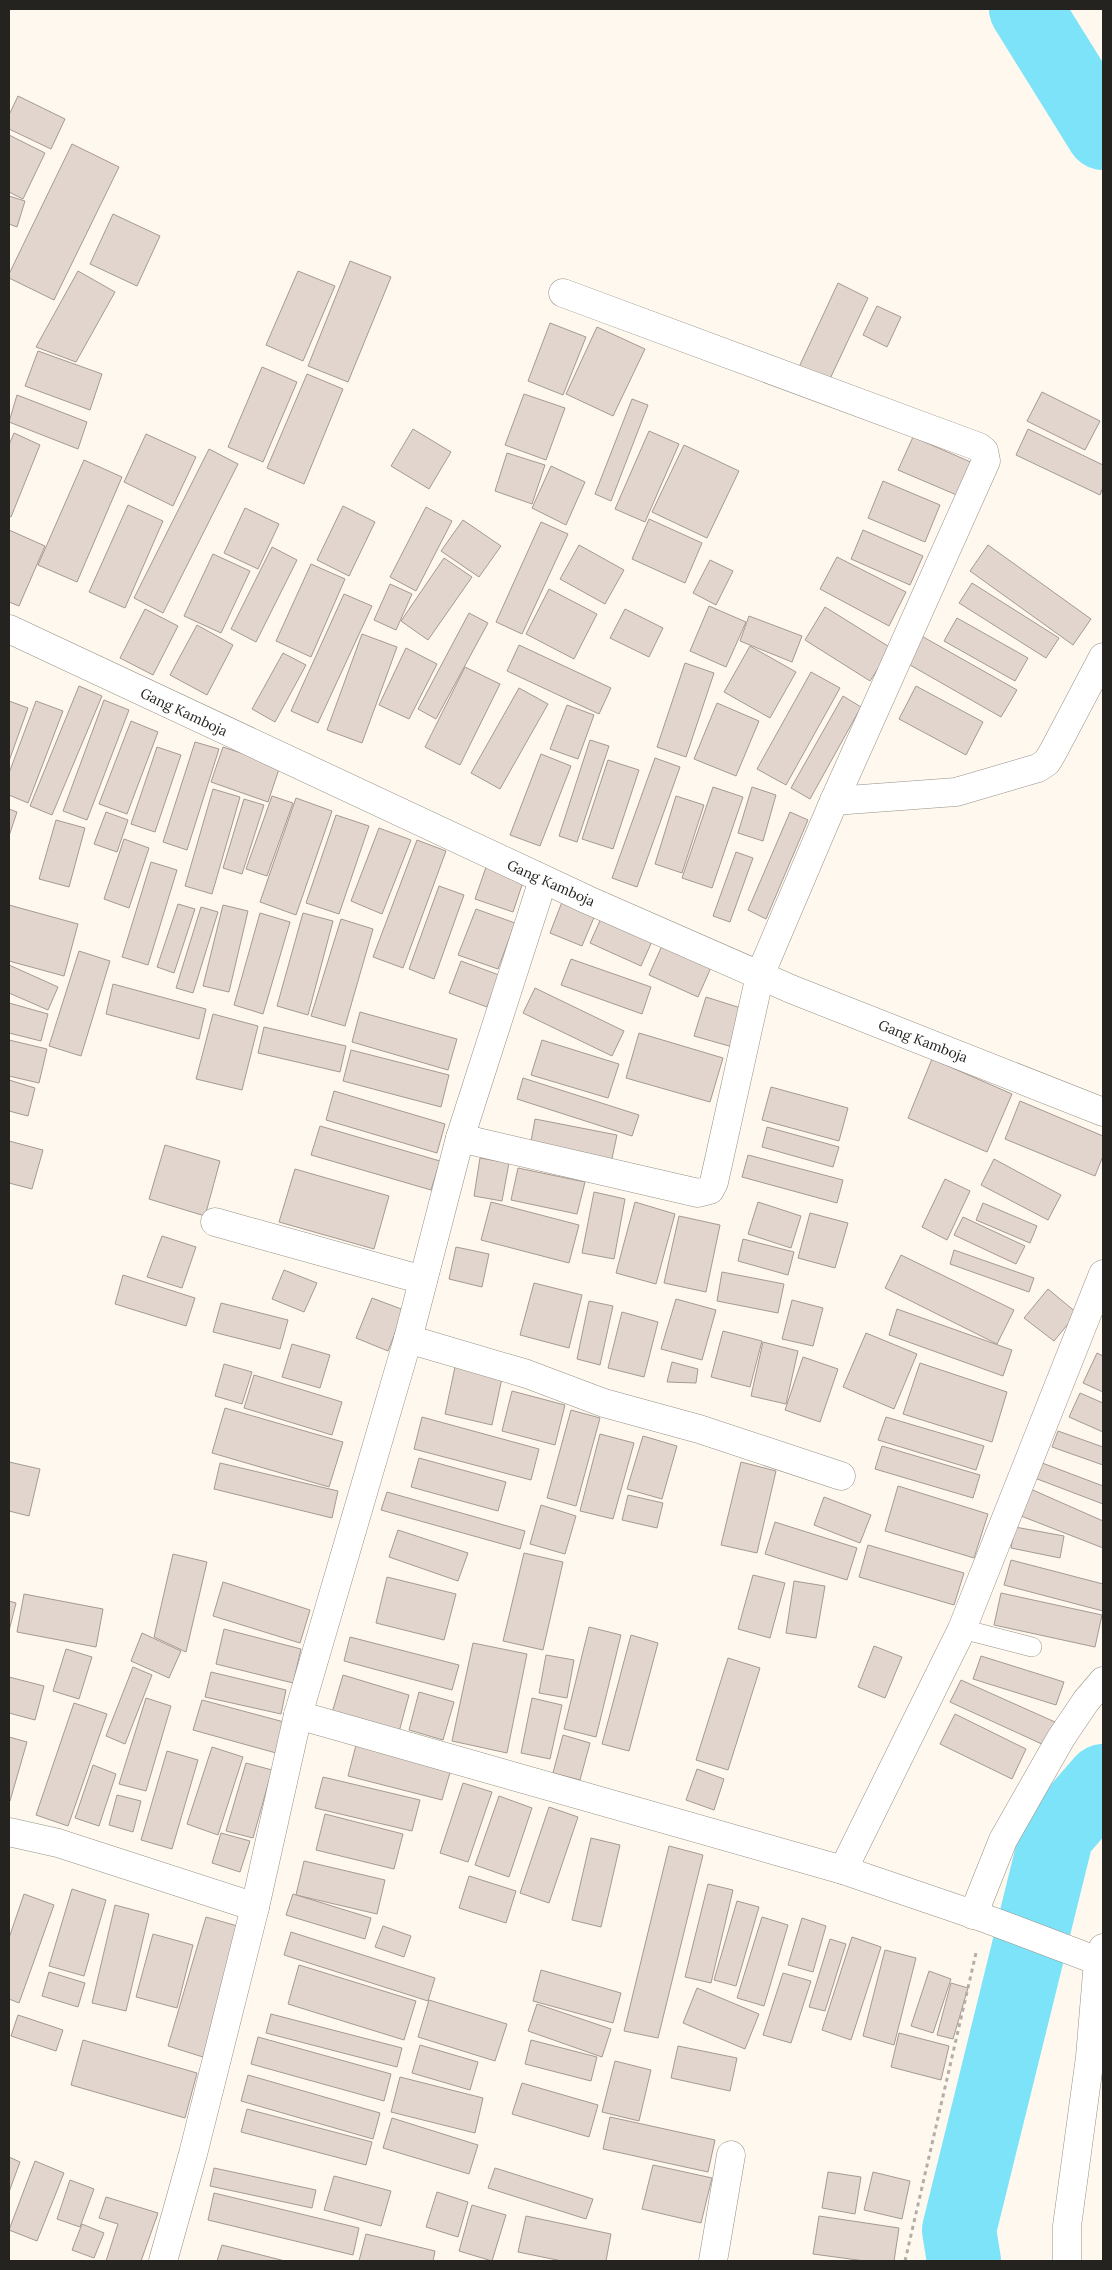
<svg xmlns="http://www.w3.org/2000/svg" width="1112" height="2270" viewBox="0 0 1112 2270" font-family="Lora,serif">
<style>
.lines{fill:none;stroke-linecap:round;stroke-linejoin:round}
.river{stroke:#7ce3f8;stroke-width:74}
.building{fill:#e1d5cd;stroke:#a69a93}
.service-casing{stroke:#969085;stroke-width:20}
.minor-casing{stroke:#969085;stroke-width:29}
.path{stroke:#b3aea7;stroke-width:3;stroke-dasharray:4 4;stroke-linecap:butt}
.service{stroke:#fff;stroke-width:19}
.minor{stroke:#fff;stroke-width:28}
.labels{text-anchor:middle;stroke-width:4;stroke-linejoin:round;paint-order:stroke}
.street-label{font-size:14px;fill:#25231f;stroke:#fff}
</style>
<rect width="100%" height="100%" fill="#fef8ef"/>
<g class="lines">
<!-- river -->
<g class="river">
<path d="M1026,9L1103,133"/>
<path d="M964,2261L959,2230L1057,1834L1103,1781"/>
</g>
</g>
<!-- building -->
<g class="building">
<path d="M18,96L65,119L51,149L9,129V115Z"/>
<path d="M9,135L45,153L23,199L9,192Z"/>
<path d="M72,144L119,167L54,300L9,278V274Z"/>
<path d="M9,196L25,201L17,227L9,224Z"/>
<path d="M113,214L160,236L137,286L90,264Z"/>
<path d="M350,261L391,277L348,382L308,366Z"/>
<path d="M78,271L115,292L76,362L36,347Z"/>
<path d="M298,271L335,286L303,361L266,345Z"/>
<path d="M838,283L868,298L829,381L799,367Z"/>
<path d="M877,306L901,317L887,347L863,335Z"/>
<path d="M550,323L586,337L563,395L528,381Z"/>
<path d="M597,327L645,349L613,416L566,394Z"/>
<path d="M38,351L102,374L90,410L25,386Z"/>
<path d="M262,367L297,382L263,462L228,447Z"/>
<path d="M307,374L343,389L304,484L267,468Z"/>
<path d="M1042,392L1100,421L1085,450L1027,421Z"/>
<path d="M524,394L565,408L546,460L505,445Z"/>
<path d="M17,395L87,422L78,449L9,422Z"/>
<path d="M632,399L648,405L611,501L595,494Z"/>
<path d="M413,429L451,452L429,489L391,466Z"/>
<path d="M1028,429L1103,465V487L1100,495L1016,455Z"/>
<path d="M649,431L679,444L645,522L615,509Z"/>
<path d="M14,433L40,445L11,517L9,516V445Z"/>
<path d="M146,434L196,457L173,506L124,482Z"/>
<path d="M913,437L973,463L959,496L898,470Z"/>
<path d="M684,445L739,471L707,538L652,512Z"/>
<path d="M209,449L238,464L163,613L134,598Z"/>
<path d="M507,453L545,465L532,504L495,491Z"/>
<path d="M84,460L122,477L77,582L38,565Z"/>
<path d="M551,466L585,482L566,525L532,508Z"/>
<path d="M883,481L940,505L925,542L868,518Z"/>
<path d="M128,505L163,521L125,608L89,592Z"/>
<path d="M343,506L375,522L349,576L317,560Z"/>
<path d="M426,507L452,521L416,591L390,577Z"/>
<path d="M245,508L279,524L258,569L224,553Z"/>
<path d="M649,519L702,543L685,583L632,559Z"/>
<path d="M463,520L501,546L479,577L441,551Z"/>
<path d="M541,522L568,534L522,634L496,622Z"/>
<path d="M9,530L45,546L19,606L9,602Z"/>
<path d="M863,530L923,556L910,585L851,559Z"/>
<path d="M579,545L624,570L605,604L560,579Z"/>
<path d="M988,545L1091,619L1073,645L970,571Z"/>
<path d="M272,547L297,560L256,642L231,629Z"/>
<path d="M213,554L250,571L221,633L184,616Z"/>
<path d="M837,557L906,592L889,626L820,589Z"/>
<path d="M444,558L472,577L428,640L401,621Z"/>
<path d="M710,560L733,571L716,605L693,593Z"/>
<path d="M311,564L345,579L311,657L276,641Z"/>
<path d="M972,583L1059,638L1046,658L959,603Z"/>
<path d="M390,584L412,594L396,630L374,620Z"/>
<path d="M549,589L597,614L574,659L526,634Z"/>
<path d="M344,594L372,606L318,723L291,711Z"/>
<path d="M709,606L746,622L726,667L690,651Z"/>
<path d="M825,607L891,648L870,681L805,640Z"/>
<path d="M145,609L178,626L153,675L120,658Z"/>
<path d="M625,609L663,628L649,657L610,638Z"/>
<path d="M469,613L488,623L436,719L418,709Z"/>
<path d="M749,616L802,636L792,662L740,641Z"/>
<path d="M957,618L1028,658L1015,681L944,641Z"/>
<path d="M197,625L233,645L207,695L170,675Z"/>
<path d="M362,634L397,647L362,743L327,730Z"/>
<path d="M918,634L1017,690L1001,717L903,661Z"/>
<path d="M519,645L611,688L599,714L507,671Z"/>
<path d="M750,646L796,672L770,718L724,692Z"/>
<path d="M406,648L437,664L409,719L379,705Z"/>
<path d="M283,653L306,665L275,722L252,709Z"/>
<path d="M685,663L714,673L686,757L657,747Z"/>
<path d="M465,667L500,684L460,765L425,747Z"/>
<path d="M811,672L840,688L786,785L757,769Z"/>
<path d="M79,686L102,696L52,815L30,806Z"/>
<path d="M916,686L983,722L966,755L899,719Z"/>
<path d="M519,688L548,704L500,789L471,773Z"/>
<path d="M843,696L861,707L810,799L791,788Z"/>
<path d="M104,700L129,710L87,820L63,811Z"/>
<path d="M9,701L28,708L9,761Z"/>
<path d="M36,701L63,711L28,803L9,795V773Z"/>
<path d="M717,703L759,721L736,776L694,759Z"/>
<path d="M567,705L594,715L578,759L550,749Z"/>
<path d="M131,721L158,732L127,814L99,804Z"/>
<path d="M590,740L609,746L577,842L559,836Z"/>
<path d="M195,742L219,749L187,850L163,842Z"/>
<path d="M157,747L181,755L155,832L131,824Z"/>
<path d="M223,747L280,766L268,802L211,782Z"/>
<path d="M541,754L571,766L540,846L510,835Z"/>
<path d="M655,758L680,767L637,887L612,878Z"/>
<path d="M608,760L639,770L613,849L582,839Z"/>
<path d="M713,787L743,797L712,888L682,878Z"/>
<path d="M752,787L776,795L763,841L738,833Z"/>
<path d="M213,789L240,797L212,894L185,886Z"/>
<path d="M272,796L293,803L267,876L246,869Z"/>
<path d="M676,796L704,805L682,873L655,864Z"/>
<path d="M296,798L332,811L296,915L260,902Z"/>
<path d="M244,799L264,805L242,874L223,868Z"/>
<path d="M9,809L17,812L9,836Z"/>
<path d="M106,812L128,820L117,852L94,844Z"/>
<path d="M790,812L808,820L766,919L748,910Z"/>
<path d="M336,815L369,826L339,914L306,903Z"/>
<path d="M56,820L85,828L69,887L39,879Z"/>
<path d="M379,828L411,840L382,914L351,901Z"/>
<path d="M124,839L149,848L129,908L104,899Z"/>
<path d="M417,840L446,851L403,968L373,957Z"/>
<path d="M736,852L753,858L730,922L713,916Z"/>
<path d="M151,862L177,870L148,965L122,957Z"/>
<path d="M486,867L524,879L513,912L475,899Z"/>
<path d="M439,886L464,895L434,979L409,969Z"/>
<path d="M562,902L595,915L582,946L550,933Z"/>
<path d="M178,904L195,909L174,973L157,967Z"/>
<path d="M9,905L78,924L64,976L9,961Z"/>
<path d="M223,905L248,911L229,992L203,986Z"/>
<path d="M201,907L218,912L193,993L176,988Z"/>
<path d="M476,909L515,923L498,969L458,955Z"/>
<path d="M260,913L290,922L263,1014L234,1005Z"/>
<path d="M303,913L333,921L308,1015L277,1006Z"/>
<path d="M603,914L654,937L641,966L590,943Z"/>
<path d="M341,919L373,929L345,1026L311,1016Z"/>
<path d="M664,941L713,963L698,997L649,975Z"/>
<path d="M79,951L110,961L81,1056L49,1046Z"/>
<path d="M571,959L651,987L642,1014L561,985Z"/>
<path d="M461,961L499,975L487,1007L449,993Z"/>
<path d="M9,965L58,987L48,1010L9,993Z"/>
<path d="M113,984L206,1009L199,1039L106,1014Z"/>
<path d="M535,988L624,1031L612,1056L523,1013Z"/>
<path d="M706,997L747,1010L736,1048L694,1036Z"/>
<path d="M9,1003L48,1014L41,1041L9,1033Z"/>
<path d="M360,1012L457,1039L448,1070L352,1042Z"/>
<path d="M213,1014L258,1026L242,1090L196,1079Z"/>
<path d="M264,1027L346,1046L340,1072L258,1053Z"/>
<path d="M639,1033L723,1058L710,1102L626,1078Z"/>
<path d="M9,1040L47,1049L39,1083L9,1076Z"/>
<path d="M542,1040L619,1064L608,1098L531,1075Z"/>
<path d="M351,1050L449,1075L441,1107L343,1081Z"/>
<path d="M932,1059L1012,1094L987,1152L908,1118Z"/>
<path d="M523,1078L639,1115L632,1136L517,1099Z"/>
<path d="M9,1080L35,1088L28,1116L9,1111Z"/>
<path d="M771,1087L848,1108L839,1141L762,1120Z"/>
<path d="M334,1091L445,1124L437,1153L326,1120Z"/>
<path d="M1020,1101L1103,1136V1156L1095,1176L1005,1139Z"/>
<path d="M535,1119L617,1135L611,1163L530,1147Z"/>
<path d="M320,1126L440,1161L431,1190L311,1155Z"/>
<path d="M767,1127L839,1147L833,1167L762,1147Z"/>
<path d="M9,1141L43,1150L32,1189L9,1183Z"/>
<path d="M165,1145L220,1161L205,1216L149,1199Z"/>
<path d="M748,1155L843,1180L837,1203L742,1177Z"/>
<path d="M480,1158L509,1163L502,1201L474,1196Z"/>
<path d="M994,1159L1061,1195L1048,1220L981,1185Z"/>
<path d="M518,1168L585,1182L577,1214L511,1200Z"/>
<path d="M295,1169L389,1196L374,1249L279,1222Z"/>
<path d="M945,1179L970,1191L947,1240L922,1227Z"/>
<path d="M594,1192L625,1199L614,1259L582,1253Z"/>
<path d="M491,1202L579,1225L569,1263L481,1240Z"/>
<path d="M635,1202L675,1214L656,1284L616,1273Z"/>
<path d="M758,1202L801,1216L791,1248L748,1234Z"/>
<path d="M983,1203L1037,1226L1030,1243L976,1220Z"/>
<path d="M810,1213L848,1223L835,1268L798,1258Z"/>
<path d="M679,1216L720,1225L706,1292L664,1283Z"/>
<path d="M963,1217L1025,1246L1016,1264L954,1235Z"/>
<path d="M162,1236L196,1247L182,1288L147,1277Z"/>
<path d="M743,1239L794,1252L788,1275L738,1261Z"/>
<path d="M456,1247L489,1254L482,1287L449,1279Z"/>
<path d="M954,1250L1034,1278L1029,1292L950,1264Z"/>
<path d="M901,1255L1014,1310L997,1344L885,1288Z"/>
<path d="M284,1270L317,1283L304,1312L272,1299Z"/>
<path d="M722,1272L784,1284L778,1313L717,1301Z"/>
<path d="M123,1275L195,1298L186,1326L115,1304Z"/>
<path d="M534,1283L582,1295L569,1348L520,1335Z"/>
<path d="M1048,1289L1077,1313L1054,1341L1024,1318Z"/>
<path d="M372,1298L404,1310L388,1351L356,1338Z"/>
<path d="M676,1299L716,1310L702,1360L661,1349Z"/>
<path d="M792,1300L823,1308L813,1346L782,1339Z"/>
<path d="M589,1301L613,1306L600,1365L577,1359Z"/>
<path d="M221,1303L288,1320L280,1349L213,1332Z"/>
<path d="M897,1309L1012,1350L1003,1376L889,1335Z"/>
<path d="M622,1312L658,1322L644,1377L608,1368Z"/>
<path d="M723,1331L762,1341L750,1387L711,1377Z"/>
<path d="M866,1333L917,1354L894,1409L843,1387Z"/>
<path d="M763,1342L798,1351L786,1404L751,1396Z"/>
<path d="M292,1344L330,1355L320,1388L282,1377Z"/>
<path d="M1097,1353L1103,1356V1392L1083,1383Z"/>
<path d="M803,1357L838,1369L820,1422L785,1410Z"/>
<path d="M672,1362L698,1369L696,1383L667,1382Z"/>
<path d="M920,1363L1007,1392L992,1442L903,1414Z"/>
<path d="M224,1364L252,1372L242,1404L215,1396Z"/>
<path d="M455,1367L502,1378L492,1425L445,1414Z"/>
<path d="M254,1375L342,1402L332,1435L244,1408Z"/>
<path d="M512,1391L565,1405L555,1445L502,1431Z"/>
<path d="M1080,1393L1103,1403V1432L1069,1417Z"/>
<path d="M225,1408L343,1442L329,1487L212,1453Z"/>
<path d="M571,1410L600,1418L576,1506L547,1498Z"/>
<path d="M422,1417L539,1449L531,1480L414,1449Z"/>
<path d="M886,1417L984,1446L976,1470L878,1440Z"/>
<path d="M1058,1431L1103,1447V1465L1052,1447Z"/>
<path d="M600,1434L634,1443L613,1519L580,1511Z"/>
<path d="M643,1436L677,1446L662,1499L627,1489Z"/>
<path d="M882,1446L980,1475L973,1498L875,1469Z"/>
<path d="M419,1458L506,1482L498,1511L411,1487Z"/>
<path d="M1037,1461L1103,1486V1504L1032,1477Z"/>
<path d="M9,1462L40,1469L29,1516L9,1511Z"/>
<path d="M741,1462L776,1471L757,1553L721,1545Z"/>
<path d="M220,1463L338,1491L332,1518L214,1489Z"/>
<path d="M898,1486L988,1514L974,1558L885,1531Z"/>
<path d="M1026,1487L1103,1521V1548L1016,1514Z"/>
<path d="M387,1492L525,1531L520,1549L381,1510Z"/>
<path d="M628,1495L663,1503L657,1528L622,1520Z"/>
<path d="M824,1497L871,1515L860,1543L814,1525Z"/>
<path d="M541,1505L576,1516L565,1554L530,1544Z"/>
<path d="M775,1522L857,1548L847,1580L765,1554Z"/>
<path d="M1015,1527L1064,1536L1060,1558L1011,1548Z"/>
<path d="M398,1530L468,1553L458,1581L389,1557Z"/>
<path d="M868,1545L964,1573L954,1605L859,1577Z"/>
<path d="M524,1553L563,1562L543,1650L503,1641Z"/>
<path d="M173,1554L207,1562L186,1652L154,1637Z"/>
<path d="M1011,1560L1103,1584V1611L1004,1585Z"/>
<path d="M753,1575L785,1583L770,1638L738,1629Z"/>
<path d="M387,1577L456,1594L444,1640L376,1623Z"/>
<path d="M794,1581L825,1586L816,1638L786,1633Z"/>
<path d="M223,1582L310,1610L300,1643L213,1616Z"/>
<path d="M1001,1593L1102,1615L1095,1647L994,1625Z"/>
<path d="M24,1594L103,1609L96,1647L17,1632Z"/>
<path d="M9,1601L16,1603L9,1631Z"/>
<path d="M589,1627L621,1635L596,1737L564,1729Z"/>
<path d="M224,1629L301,1649L293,1683L216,1664Z"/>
<path d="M142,1633L181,1651L169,1678L131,1661Z"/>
<path d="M631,1635L658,1643L629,1751L602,1744Z"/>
<path d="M350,1637L459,1665L452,1690L344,1661Z"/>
<path d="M473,1643L527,1654L507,1753L452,1741Z"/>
<path d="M874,1646L902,1657L885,1698L858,1687Z"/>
<path d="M66,1649L92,1657L79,1699L53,1691Z"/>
<path d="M546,1655L574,1660L567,1698L539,1693Z"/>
<path d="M981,1656L1064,1682L1056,1705L973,1679Z"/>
<path d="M728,1658L760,1668L728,1770L696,1760Z"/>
<path d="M133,1667L152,1675L125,1744L106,1736Z"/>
<path d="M211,1672L286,1690L281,1714L205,1697Z"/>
<path d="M343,1675L409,1695L399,1732L332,1713Z"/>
<path d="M9,1677L44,1686L35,1720L9,1713Z"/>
<path d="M961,1680L1055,1722L1044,1745L950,1702Z"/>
<path d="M419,1692L454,1702L443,1740L409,1730Z"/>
<path d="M146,1698L171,1706L146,1791L119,1784Z"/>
<path d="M532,1698L562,1705L550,1759L521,1753Z"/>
<path d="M202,1700L284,1722L276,1753L193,1730Z"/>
<path d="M74,1703L107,1714L68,1826L36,1815Z"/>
<path d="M955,1714L1026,1749L1012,1779L940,1744Z"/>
<path d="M563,1735L590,1743L580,1780L553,1773Z"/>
<path d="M9,1737L27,1742L10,1801H9Z"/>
<path d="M356,1745L451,1769L442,1800L348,1776Z"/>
<path d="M212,1747L243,1757L218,1835L187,1824Z"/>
<path d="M167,1751L198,1760L172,1849L141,1840Z"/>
<path d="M246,1763L272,1770L253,1838L226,1831Z"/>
<path d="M93,1765L116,1774L99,1826L75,1818Z"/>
<path d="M697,1769L724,1779L714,1810L686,1800Z"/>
<path d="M323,1777L420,1800L412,1831L315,1808Z"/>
<path d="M463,1783L492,1792L468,1862L440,1853Z"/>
<path d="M117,1795L141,1801L133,1832L109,1825Z"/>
<path d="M499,1796L532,1808L509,1877L475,1865Z"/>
<path d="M549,1807L578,1817L549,1903L520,1893Z"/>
<path d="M325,1814L403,1834L394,1869L316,1850Z"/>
<path d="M221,1833L250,1841L240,1872L212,1863Z"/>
<path d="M591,1838L620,1845L601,1927L572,1920Z"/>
<path d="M669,1846L703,1855L658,2038L624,2031Z"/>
<path d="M304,1861L385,1880L377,1914L296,1895Z"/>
<path d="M469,1876L516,1891L506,1923L459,1908Z"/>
<path d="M708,1884L733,1890L711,1983L685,1977Z"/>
<path d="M72,1889L106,1900L84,1976L49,1966Z"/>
<path d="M24,1894L54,1905L19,2003L9,1999V1938Z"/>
<path d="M293,1894L371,1918L365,1939L286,1915Z"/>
<path d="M737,1901L759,1907L736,1986L714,1980Z"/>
<path d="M115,1905L149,1914L126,2011L92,2003Z"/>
<path d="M206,1917L241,1927L203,2057L168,2046Z"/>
<path d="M762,1917L788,1925L764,2006L737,1998Z"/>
<path d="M802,1918L826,1926L813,1972L788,1965Z"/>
<path d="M383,1926L411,1936L404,1957L375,1947Z"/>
<path d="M291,1932L435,1978L428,2001L284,1955Z"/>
<path d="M153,1934L193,1945L177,2008L136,1997Z"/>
<path d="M852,1937L881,1947L851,2040L822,2030Z"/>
<path d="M830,1939L846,1944L825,2011L809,2007Z"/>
<path d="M885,1950L916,1958L894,2045L863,2036Z"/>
<path d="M299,1965L416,2001L404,2040L288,2004Z"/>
<path d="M541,1970L621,1993L613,2023L533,2001Z"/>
<path d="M929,1971L951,1979L933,2033L911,2026Z"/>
<path d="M49,1972L85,1983L78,2007L42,1996Z"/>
<path d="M783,1973L811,1981L791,2043L763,2035Z"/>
<path d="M951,1983L968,1988L953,2039L937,2035Z"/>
<path d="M697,1988L759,2014L745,2049L683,2023Z"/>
<path d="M429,2000L507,2024L495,2061L418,2037Z"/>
<path d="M537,2004L611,2029L602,2057L528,2031Z"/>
<path d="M271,2014L402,2048L397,2067L266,2033Z"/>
<path d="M18,2015L63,2030L56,2051L11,2036Z"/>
<path d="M899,2033L949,2046L941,2080L891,2067Z"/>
<path d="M258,2037L391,2074L384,2101L251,2064Z"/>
<path d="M83,2040L197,2073L185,2118L71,2085Z"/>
<path d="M531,2040L597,2057L591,2081L525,2064Z"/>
<path d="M420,2045L478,2062L470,2090L412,2073Z"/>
<path d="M678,2046L737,2058L730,2091L671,2078Z"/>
<path d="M615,2061L651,2070L639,2121L602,2112Z"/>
<path d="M248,2075L380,2113L373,2139L241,2101Z"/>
<path d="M400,2077L483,2098L475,2133L391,2112Z"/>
<path d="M522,2083L598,2105L589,2137L512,2114Z"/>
<path d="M247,2109L372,2142L366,2165L241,2132Z"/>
<path d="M610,2117L715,2140L708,2172L603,2149Z"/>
<path d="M392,2118L478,2145L469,2174L383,2148Z"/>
<path d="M9,2157L20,2162L9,2192Z"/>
<path d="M35,2161L64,2173L37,2241L9,2230Z"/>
<path d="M653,2165L712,2178L701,2223L642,2209Z"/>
<path d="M214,2168L316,2190L312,2208L210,2186Z"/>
<path d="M495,2168L593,2199L586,2219L488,2188Z"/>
<path d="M828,2172L861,2177L855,2214L822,2208Z"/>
<path d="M873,2172L910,2181L902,2219L864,2210Z"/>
<path d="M334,2176L391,2191L381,2226L324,2210Z"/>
<path d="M70,2180L94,2189L80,2227L57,2219Z"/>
<path d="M437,2192L468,2202L458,2237L426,2227Z"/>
<path d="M214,2193L359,2228L353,2255L208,2220Z"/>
<path d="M106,2197L158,2213L141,2261H106L118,2224L99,2218Z"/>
<path d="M472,2205L506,2215L492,2261L459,2251Z"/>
<path d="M526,2216L611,2234L606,2261H562L518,2252Z"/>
<path d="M819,2216L899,2228L894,2261H865L813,2254Z"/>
<path d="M82,2224L104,2233L94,2258L72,2250Z"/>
<path d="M366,2234L435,2251L433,2261H359Z"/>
<path d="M222,2245L285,2261H217Z"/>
</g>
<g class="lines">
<!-- service casing -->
<g class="service-casing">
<path id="service" d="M962,1629L1032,1647"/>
</g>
<!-- minor casing -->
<g class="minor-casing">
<g id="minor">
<path d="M9,629L588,900L791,989L1103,1112"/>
<path d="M834,801L956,792L1038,768L1047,762L1054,750L1103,657"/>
<path d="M460,1138L698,1193L710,1190L714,1182L760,975L834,801L986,461L984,451L979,447L563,293"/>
<path d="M215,1222L423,1280"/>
<path d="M408,1339L527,1374L604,1403L699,1429L841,1476"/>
<path d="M298,1715L843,1870L984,1918L1098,1961"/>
<path d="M9,1832L58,1843L255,1907"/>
<path d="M843,1870L962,1629L1103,1274"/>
<path d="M973,1915L1003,1840L1061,1738L1086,1701L1103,1681"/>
<path d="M163,2261L193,2154L255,1907L298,1715L408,1339L460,1138L543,880"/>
<path d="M713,2261L731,2155"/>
<path d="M1067,2261V2226L1090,2057L1098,1961L1103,1948"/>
</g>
</g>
<!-- path -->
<path class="path" d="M905,2261L976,1953"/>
<!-- service -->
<use href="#service" class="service"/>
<!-- minor -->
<use href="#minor" class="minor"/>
</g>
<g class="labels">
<!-- street labels -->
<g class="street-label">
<text transform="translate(184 712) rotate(25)" y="5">Gang Kamboja</text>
<text transform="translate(551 883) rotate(24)" y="5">Gang Kamboja</text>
<text transform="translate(923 1041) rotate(21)" y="5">Gang Kamboja</text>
</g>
</g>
<!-- border -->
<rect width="1112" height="2270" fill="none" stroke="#25231f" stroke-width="20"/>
</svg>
